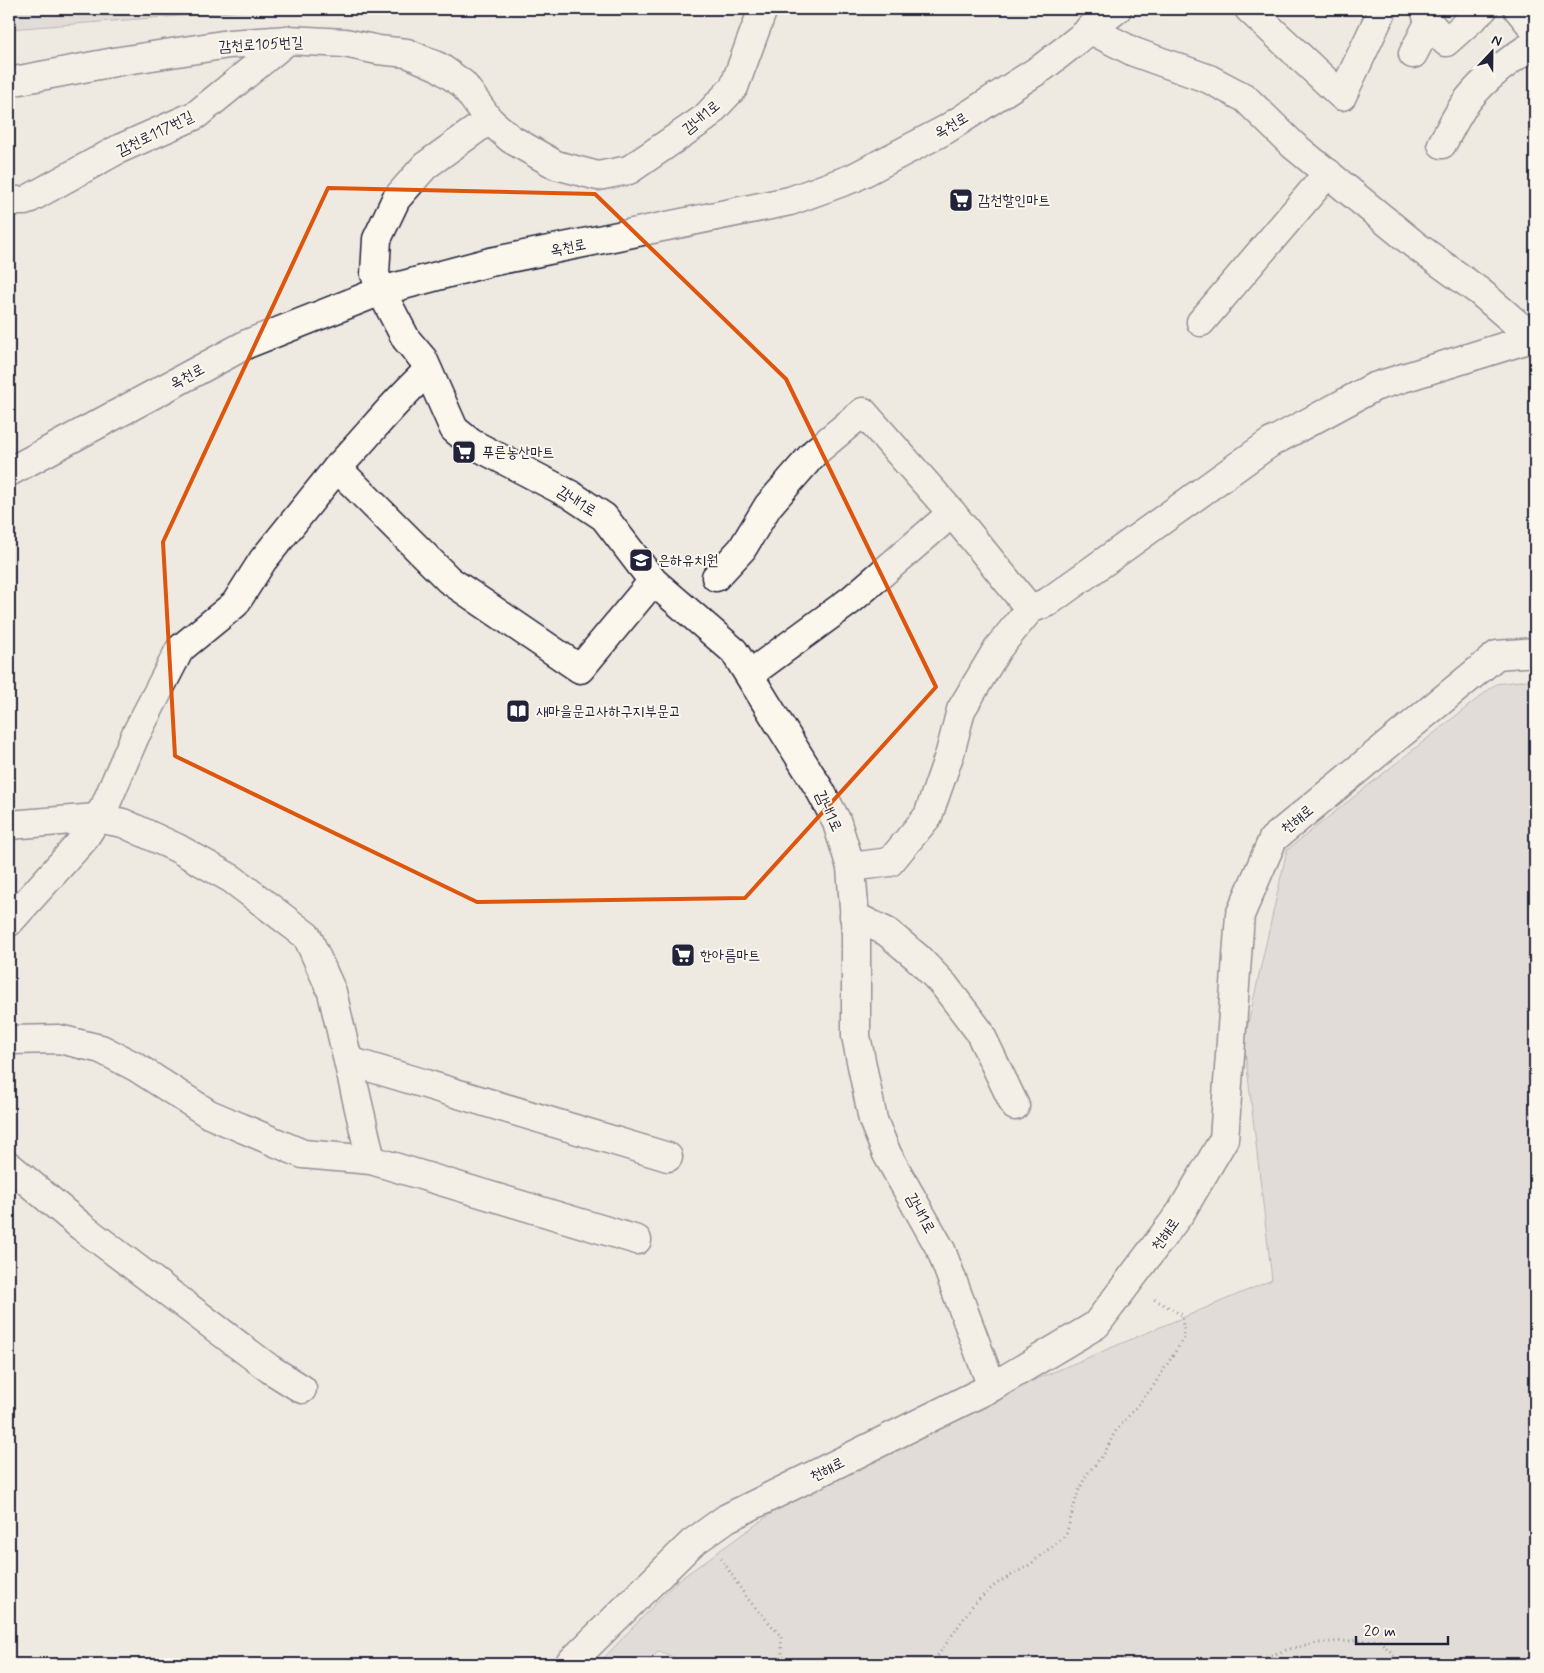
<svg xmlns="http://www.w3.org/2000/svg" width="1544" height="1673" viewBox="0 0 1544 1673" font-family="Mynerve,'Poor Story',sans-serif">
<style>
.green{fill:#d0cdc9;stroke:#797882}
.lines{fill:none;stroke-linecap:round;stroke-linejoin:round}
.minor-casing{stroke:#22223b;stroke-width:31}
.path{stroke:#22223b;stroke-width:3;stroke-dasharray:1 4;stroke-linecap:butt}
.minor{stroke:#fbf7ec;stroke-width:28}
.marked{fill:none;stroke:#de560e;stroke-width:4;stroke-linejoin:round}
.labels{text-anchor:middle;stroke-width:4;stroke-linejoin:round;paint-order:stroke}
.street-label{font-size:15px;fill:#22223b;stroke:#fbf7ec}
.poi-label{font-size:15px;fill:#22223b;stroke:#fbf7ec;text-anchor:start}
</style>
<rect width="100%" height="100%" fill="#eeeae2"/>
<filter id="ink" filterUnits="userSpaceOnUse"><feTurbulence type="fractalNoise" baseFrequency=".02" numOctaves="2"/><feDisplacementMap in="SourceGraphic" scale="10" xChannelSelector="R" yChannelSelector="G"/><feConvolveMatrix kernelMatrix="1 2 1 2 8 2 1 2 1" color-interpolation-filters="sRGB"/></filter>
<g filter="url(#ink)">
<!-- green -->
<g class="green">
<path d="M9,9H269L9,29Z"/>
<path d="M1535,679V1664H689L659,1651L645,1664H598L676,1582L847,1459L1272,1280L1244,1042L1287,850L1496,684Z"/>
</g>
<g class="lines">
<!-- minor casing -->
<g class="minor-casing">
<g id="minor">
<path d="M763,9L734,87L705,118L629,170L598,176L556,165L511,139L489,120L425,166L396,199L377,239L375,274L381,291L406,339L423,359L454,429L471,443L571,495L604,517L653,581L734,651L820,790L836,820L851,867L856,934V1036L873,1120L887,1154L941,1250L992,1387"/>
<path d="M1249,9L1342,96L1383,9"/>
<path d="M1425,9L1429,23L1446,42L1483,9"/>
<path d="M1518,9L1535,30"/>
<path d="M1089,29L1134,52L1209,79L1245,98L1293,145L1415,245L1480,292L1532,337"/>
<path d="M1413,54L1429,23"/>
<path d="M9,82L120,61L229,44L288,40L345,43L378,50L407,53L439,67L463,84L489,120"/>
<path d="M1442,144C1450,130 1457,114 1467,101C1484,79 1511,58 1535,44"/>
<path d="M9,201H25L119,149L196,115L288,40"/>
<path d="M1201,322L1328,173"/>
<path d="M428,371C395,400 367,437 337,468L449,580L580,669L653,581"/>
<path d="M9,472L247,344L381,291L490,262L790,201L853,178L945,130L1043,67L1117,9"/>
<path d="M716,577L742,549L768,506L815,452L863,412L952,513L1030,609"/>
<path d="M750,674L851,600L952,513"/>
<path d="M9,825L97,818L123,823L177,848L232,879L307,936L332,992L371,1160"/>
<path d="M851,867L890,862L928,816L950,753L961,710L998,648L1030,609L1048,602L1270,443L1374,387L1535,337"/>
<path d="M854,916L887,932L918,958L944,985L979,1031L1015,1106"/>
<path d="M9,922L83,840L105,806L135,736L180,649L235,604L263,560L337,468"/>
<path d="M9,1040L59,1039L101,1049L136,1067L209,1114L303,1154L371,1160L637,1240"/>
<path d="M349,1061L668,1157"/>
<path d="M9,1166L82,1227L270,1369L302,1389"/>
<path d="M569,1664L692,1543L727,1518L992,1387L1096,1325L1181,1212L1224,1139L1240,915L1273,839L1497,655L1535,652"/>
</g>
</g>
<!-- path -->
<g class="path">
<path d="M721,1558L746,1597L781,1636L782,1656L789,1664"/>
<path d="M932,1664L973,1605L996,1584L1028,1566L1066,1535L1078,1492L1087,1474L1104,1454L1115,1432L1152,1388L1184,1338L1182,1315L1152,1298"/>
<path d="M1253,1664C1299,1640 1328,1642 1379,1640L1403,1664"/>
</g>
<!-- minor -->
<use href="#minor" class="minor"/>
</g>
</g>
<!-- marked area -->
<path d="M0 0H1544V1673H0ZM328,188L595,194L786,379L936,687L745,898L477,902L175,756L163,542Z" fill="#eeeae2" fill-opacity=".55" fill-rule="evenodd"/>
<path class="marked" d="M328,188L595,194L786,379L936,687L745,898L477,902L175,756L163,542Z"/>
<!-- icons -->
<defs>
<g id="supermarket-square" transform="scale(1.25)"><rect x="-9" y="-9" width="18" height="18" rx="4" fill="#22223b" stroke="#fbf7ec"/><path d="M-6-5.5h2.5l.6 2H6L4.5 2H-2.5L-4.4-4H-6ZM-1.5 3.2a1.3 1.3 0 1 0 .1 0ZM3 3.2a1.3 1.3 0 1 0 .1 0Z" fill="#fff"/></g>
<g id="school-square" transform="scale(1.25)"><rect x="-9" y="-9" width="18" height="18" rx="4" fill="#22223b" stroke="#fbf7ec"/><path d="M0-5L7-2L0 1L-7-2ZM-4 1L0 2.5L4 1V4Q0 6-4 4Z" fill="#fff"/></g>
<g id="library-square" transform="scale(1.25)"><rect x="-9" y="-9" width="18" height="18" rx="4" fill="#22223b" stroke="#fbf7ec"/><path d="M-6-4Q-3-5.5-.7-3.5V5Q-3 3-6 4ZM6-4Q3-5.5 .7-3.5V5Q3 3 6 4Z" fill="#fff"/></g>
</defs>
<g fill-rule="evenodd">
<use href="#supermarket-square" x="961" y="200"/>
<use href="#supermarket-square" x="464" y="452"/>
<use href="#school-square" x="641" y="560"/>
<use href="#library-square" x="518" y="711"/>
<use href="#supermarket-square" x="683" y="955"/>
</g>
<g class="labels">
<!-- street labels -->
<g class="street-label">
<text transform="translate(261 44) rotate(-3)" y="5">감천로105번길</text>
<text transform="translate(701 117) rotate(-40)" y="5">감내1로</text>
<text transform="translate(951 125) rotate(-31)" y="5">옥천로</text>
<text transform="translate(155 133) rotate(-26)" y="5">감천로117번길</text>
<text transform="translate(568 247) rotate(-11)" y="5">옥천로</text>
<text transform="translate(187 376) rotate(-28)" y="5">옥천로</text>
<text transform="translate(577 501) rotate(32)" y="5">감내1로</text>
<text transform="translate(829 811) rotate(65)" y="5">감내1로</text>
<text transform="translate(1297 819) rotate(-39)" y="5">천해로</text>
<text transform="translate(921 1213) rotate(61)" y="5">감내1로</text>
<text transform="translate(1165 1234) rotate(-54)" y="5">천해로</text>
<text transform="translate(827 1469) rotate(-26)" y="5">천해로</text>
</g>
<!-- poi labels -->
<g class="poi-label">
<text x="978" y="205">감천할인마트</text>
<text x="482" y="457">푸른농산마트</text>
<text x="658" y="565">은하유치원</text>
<text x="536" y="716">새마을문고사하구지부문고</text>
<text x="700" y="960">한아름마트</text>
</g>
</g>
<!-- margin -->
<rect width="1544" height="1673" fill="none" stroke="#fbf7ec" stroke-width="30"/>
<rect x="15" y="15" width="1514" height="1643" fill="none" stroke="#22223b" stroke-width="2" filter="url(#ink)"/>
<!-- north arrow -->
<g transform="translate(1492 52) rotate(22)" stroke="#fbf7ec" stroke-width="4" paint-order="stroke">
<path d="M0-4L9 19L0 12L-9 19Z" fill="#22223b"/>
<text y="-8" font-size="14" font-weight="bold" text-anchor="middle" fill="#22223b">N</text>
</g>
<!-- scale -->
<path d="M1356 1636v8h92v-8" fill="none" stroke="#22223b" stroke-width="2.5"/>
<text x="1364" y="1636" font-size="15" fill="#22223b" stroke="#fbf7ec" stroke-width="4" paint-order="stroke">20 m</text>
</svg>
